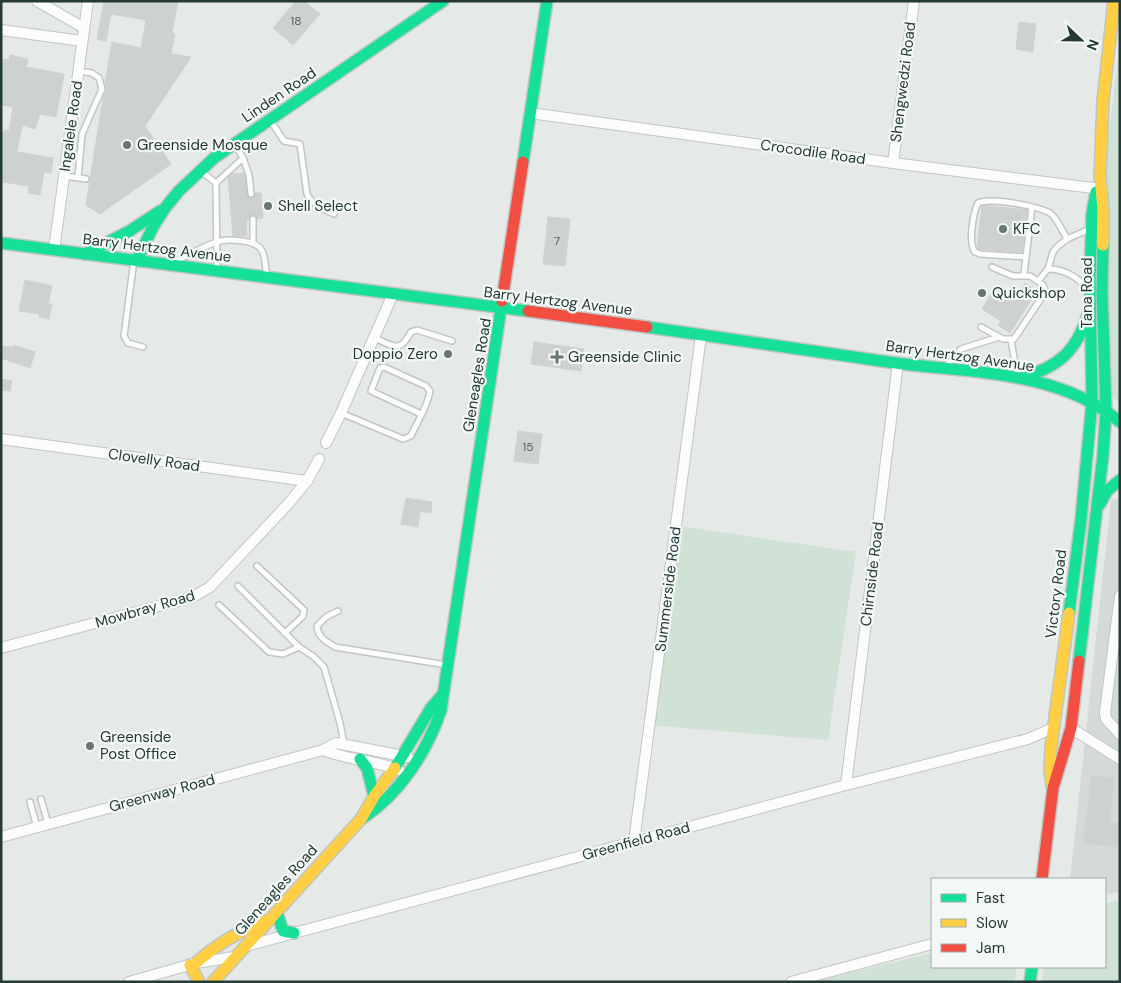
<svg xmlns="http://www.w3.org/2000/svg" width="1121" height="983" viewBox="0 0 1121 983" font-family="'DM Sans',sans-serif">
<style>
.built{fill:#d3dad8}
.green{fill:#d0e1d6}
.building{fill:#cdd2d0;stroke:#ced2d0}
.lines{fill:none;stroke-linecap:round;stroke-linejoin:round}
.lane-casing{stroke:#c2c6c4;stroke-width:8}
.street-casing{stroke:#c2c6c4;stroke-width:12}
.fast-casing{stroke:#c0c6c4;stroke-width:14}
.slow-casing{stroke:#c0c6c4;stroke-width:14}
.jam-casing{stroke:#c0c6c4;stroke-width:14}
.lane{stroke:#fbfcfb;stroke-width:5}
.street{stroke:#fbfcfb;stroke-width:10}
.fast{stroke:#16e098;stroke-width:11}
.slow{stroke:#ffcf43;stroke-width:11}
.jam{stroke:#f24e42;stroke-width:11}
.poi-dot{fill:#687775;stroke:#f3f8f6;stroke-width:2}
.labels{text-anchor:middle;stroke-width:4.5;stroke-linejoin:round;paint-order:stroke}
.number-label{font-size:12px;fill:#4f615e}
.street-label{font-size:15px;fill:#243a37;stroke:#f3f8f6}
.poi-label{font-size:15px;fill:#243a37;stroke:#f3f8f6;text-anchor:start}
</style>
<rect width="100%" height="100%" fill="#e5e9e7"/>
<!-- built -->
<path class="built" d="M1120,498V892L1105,894V879H1070L1111,500Z"/>
<!-- green -->
<g class="green">
<path d="M1120,41V403L1100,386L1101,197Z"/>
<path d="M679,526L856,552L828,740L649,725Z"/>
<path d="M1120,901V982H1042L1044,967H1105V903Z"/>
<path d="M932,953V967H1016L1015,982H811Z"/>
</g>
<!-- building -->
<g class="building">
<path d="M104,1H178L172,33L175,34L171,54L191,57L145,126L171,164L100,214L86,205L103,98L106,90L105,84L112,42L141,48L146,20L111,14L106,41L97,39Z"/>
<path d="M296,1H304L320,14L293,45L273,28Z"/>
<path d="M1019,22L1036,24L1033,52L1016,49Z"/>
<path d="M10,55L28,59L26,67L64,74L56,117L40,114L35,129L23,125L21,130L17,152L53,158L51,173L44,172L40,195L28,193L29,186L3,182L4,180H1V132H4L5,130L9,131L13,107L1,105V59L9,60Z"/>
<path d="M244,173L248,197L252,198L255,193H261L263,218L257,219L256,216L251,215L249,220H246L247,236H233L228,178L232,174Z"/>
<path d="M982,206H991L1027,210L1022,252L978,249L977,246Z"/>
<path d="M548,217L570,219L565,266L543,264Z"/>
<path d="M25,280L52,286L48,304H52L49,319L39,317V314L19,311Z"/>
<path d="M1025,283L1037,291L1010,333L998,325L1001,321L982,309L995,288L1015,300Z"/>
<path d="M534,342L584,349L581,371L531,364Z"/>
<path d="M14,345L35,352L30,368L1,358V346L13,347Z"/>
<path d="M1,379L12,381L10,391L1,390Z"/>
<path d="M518,431L542,434L538,464L514,461Z"/>
<path d="M406,498L432,502L431,513L420,511L418,527L401,524Z"/>
<path d="M1092,775L1114,779L1109,822L1120,824V847L1083,843Z"/>
</g>
<g class="lines">
<!-- lane casing -->
<g class="lane-casing">
<g id="lane">
<path d="M270,120L284,141L300,144L307,194C313,206 323,209 334,214"/>
<path d="M243,158L249,175L251,194"/>
<path d="M201,171L216,183"/>
<path d="M65,176L86,179"/>
<path d="M78,177L82,134L102,89L99,78L92,73L78,71"/>
<path d="M253,219V243"/>
<path d="M1026,257L980,254L975,252C968,244 973,213 978,203C991,197 1037,206 1050,213C1057,218 1063,232 1067,239"/>
<path d="M134,260L124,336L128,343L143,347"/>
<path d="M174,262C187,256 203,246 217,242C227,238 254,240 261,249C266,257 265,267 267,276"/>
<path d="M217,269L216,183L243,158L235,144"/>
<path d="M1048,269C1063,269 1077,276 1086,288"/>
<path d="M1024,274L1032,207"/>
<path d="M1038,281L1048,269L1053,252L1057,247L1067,239L1090,229"/>
<path d="M981,327L1003,339H1014L1042,297L1045,289L1042,284L1030,276H1013L992,267"/>
<path d="M374,338C395,346 399,354 411,332L417,330L452,341"/>
<path d="M1011,340L1017,376"/>
<path d="M945,368L961,349L999,337"/>
<path d="M341,413L403,439L411,436C417,422 428,406 430,391L426,386L384,367L380,368L371,391L421,414"/>
<path d="M257,566L304,610L303,616L285,633"/>
<path d="M238,586L299,647"/>
<path d="M219,605L269,652L283,654L299,647L313,656L324,667L340,723L344,744"/>
<path d="M338,611L326,617L317,626C318,638 326,641 335,647L447,665"/>
<path d="M41,799L48,824"/>
<path d="M30,802L37,827"/>
</g>
</g>
<!-- street casing -->
<g class="street-casing">
<g id="street">
<path d="M37,1L84,28"/>
<path d="M1,30L82,41"/>
<path d="M530,113L893,163L1101,189"/>
<path d="M893,163L914,1"/>
<path d="M54,250L88,1"/>
<path d="M1,439L307,481"/>
<path d="M326,443L341,413L393,294"/>
<path d="M1120,596L1105,712L1106,719L1120,734"/>
<path d="M1,648L193,597L210,587L289,503L307,481L319,459"/>
<path d="M1071,728L1120,759"/>
<path d="M323,750C347,760 375,760 399,770"/>
<path d="M846,785L898,363"/>
<path d="M1,837L323,750L336,743L408,757"/>
<path d="M634,842L701,336"/>
<path d="M246,946L846,785L1028,739L1053,728"/>
<path d="M129,982L196,963L234,957"/>
<path d="M791,982L932,944"/>
</g>
</g>
<!-- fast casing -->
<g class="fast-casing">
<g id="fast">
<path d="M523,162L547,1"/>
<path d="M1,243L528,311"/>
<path d="M85,254L128,232L160,211"/>
<path d="M137,260L153,227L165,208L179,191L214,158L443,1"/>
<path d="M647,327C728,339 808,350 888,362C965,373 1058,369 1120,422"/>
<path d="M1024,377C1060,366 1077,350 1088,314"/>
<path d="M1100,504L1107,491L1120,480"/>
<path d="M1069,613L1081,520L1092,402L1090,280L1092,213L1096,192"/>
<path d="M1079,661L1103,455L1106,410L1102,292L1103,245"/>
<path d="M360,759L367,768L374,796"/>
<path d="M395,768L431,708L443,694"/>
<path d="M361,819C399,795 427,752 441,710L502,301"/>
<path d="M277,913L283,931L294,933"/>
<path d="M1030,982L1032,967"/>
</g>
</g>
<!-- slow casing -->
<g class="slow-casing">
<g id="slow">
<path d="M1103,245V210L1100,176L1103,101L1114,1"/>
<path d="M1052,785L1050,771L1051,747L1069,613"/>
<path d="M196,963C218,943 242,929 270,920"/>
<path d="M190,965L199,982"/>
<path d="M213,982L361,819L375,795L395,768"/>
</g>
</g>
<!-- jam casing -->
<g class="jam-casing">
<g id="jam">
<path d="M502,301L523,162"/>
<path d="M528,311L647,327"/>
<path d="M1042,879L1053,788L1071,728L1079,661"/>
</g>
</g>
<!-- lane -->
<use href="#lane" class="lane"/>
<!-- street -->
<use href="#street" class="street"/>
<!-- fast -->
<use href="#fast" class="fast"/>
<!-- slow -->
<use href="#slow" class="slow"/>
<!-- jam -->
<use href="#jam" class="jam"/>
</g>
<!-- markers -->
<g class="poi-dot">
<circle cx="127" cy="145" r="5"/>
<circle cx="268" cy="206" r="5"/>
<circle cx="1003" cy="229" r="5"/>
<circle cx="982" cy="293" r="5"/>
<circle cx="448" cy="354" r="5"/>
<path d="M554.5 349.5h5v5h5v5h-5v5h-5v-5h-5v-5h5z"/>
<circle cx="90" cy="746" r="5"/>
</g>
<g class="labels">
<!-- number labels -->
<g class="number-label">
<text x="296" y="25">18</text>
<text x="557" y="245">7</text>
<text x="528" y="451">15</text>
</g>
<!-- street labels -->
<g class="street-label">
<text transform="translate(903 82) rotate(-83)" y="5">Shengwedzi Road</text>
<text transform="translate(279 95) rotate(-34)" y="5">Linden Road</text>
<text transform="translate(71 126) rotate(-82)" y="5">Ingalele Road</text>
<text transform="translate(813 152) rotate(8)" y="5">Crocodile Road</text>
<text transform="translate(157 248) rotate(7)" y="5">Barry Hertzog Avenue</text>
<text transform="translate(1087 293) rotate(-90)" y="5">Tana Road</text>
<text transform="translate(558 301) rotate(7)" y="5">Barry Hertzog Avenue</text>
<text transform="translate(960 356) rotate(8)" y="5">Barry Hertzog Avenue</text>
<text transform="translate(477 375) rotate(-81)" y="5">Gleneagles Road</text>
<text transform="translate(154 460) rotate(8)" y="5">Clovelly Road</text>
<text transform="translate(872 574) rotate(-83)" y="5">Chirnside Road</text>
<text transform="translate(668 589) rotate(-83)" y="5">Summerside Road</text>
<text transform="translate(1056 594) rotate(-83)" y="5">Victory Road</text>
<text transform="translate(145 609) rotate(-16)" y="5">Mowbray Road</text>
<text transform="translate(162 793) rotate(-15)" y="5">Greenway Road</text>
<text transform="translate(636 841) rotate(-15)" y="5">Greenfield Road</text>
<text transform="translate(276 890) rotate(-48)" y="5">Gleneagles Road</text>
</g>
<!-- poi labels -->
<g class="poi-label">
<text x="137" y="150">Greenside Mosque</text>
<text x="278" y="211">Shell Select</text>
<text x="1013" y="234">KFC</text>
<text x="992" y="298">Quickshop</text>
<text x="438" y="359" text-anchor="end">Doppio Zero</text>
<text x="568" y="362">Greenside Clinic</text>
<text x="100" y="742">Greenside<tspan x="100" dy="17">Post Office</tspan></text>
</g>
</g>
<!-- border -->
<rect width="1121" height="983" fill="none" stroke="#243a37" stroke-width="5"/>
<!-- legend -->
<rect x="931" y="878" width="175" height="90" fill="#f3f8f6" stroke="#a0acaa"/>
<rect x="941" y="894" width="25" height="8" fill="#16e098" stroke="#a0acaa"/>
<text x="976" y="903" font-size="15" fill="#243a37">Fast</text>
<rect x="941" y="919" width="25" height="8" fill="#ffcf43" stroke="#a0acaa"/>
<text x="976" y="928" font-size="15" fill="#243a37">Slow</text>
<rect x="941" y="944" width="25" height="8" fill="#f24e42" stroke="#a0acaa"/>
<text x="976" y="953" font-size="15" fill="#243a37">Jam</text>
<!-- north arrow -->
<g transform="translate(1081 40) rotate(112)" stroke="#f3f8f6" stroke-width="4" paint-order="stroke">
<path d="M0-4L9 19L0 12L-9 19Z" fill="#243a37"/>
<text y="-8" font-size="14" font-weight="bold" text-anchor="middle" fill="#243a37">N</text>
</g>
</svg>
